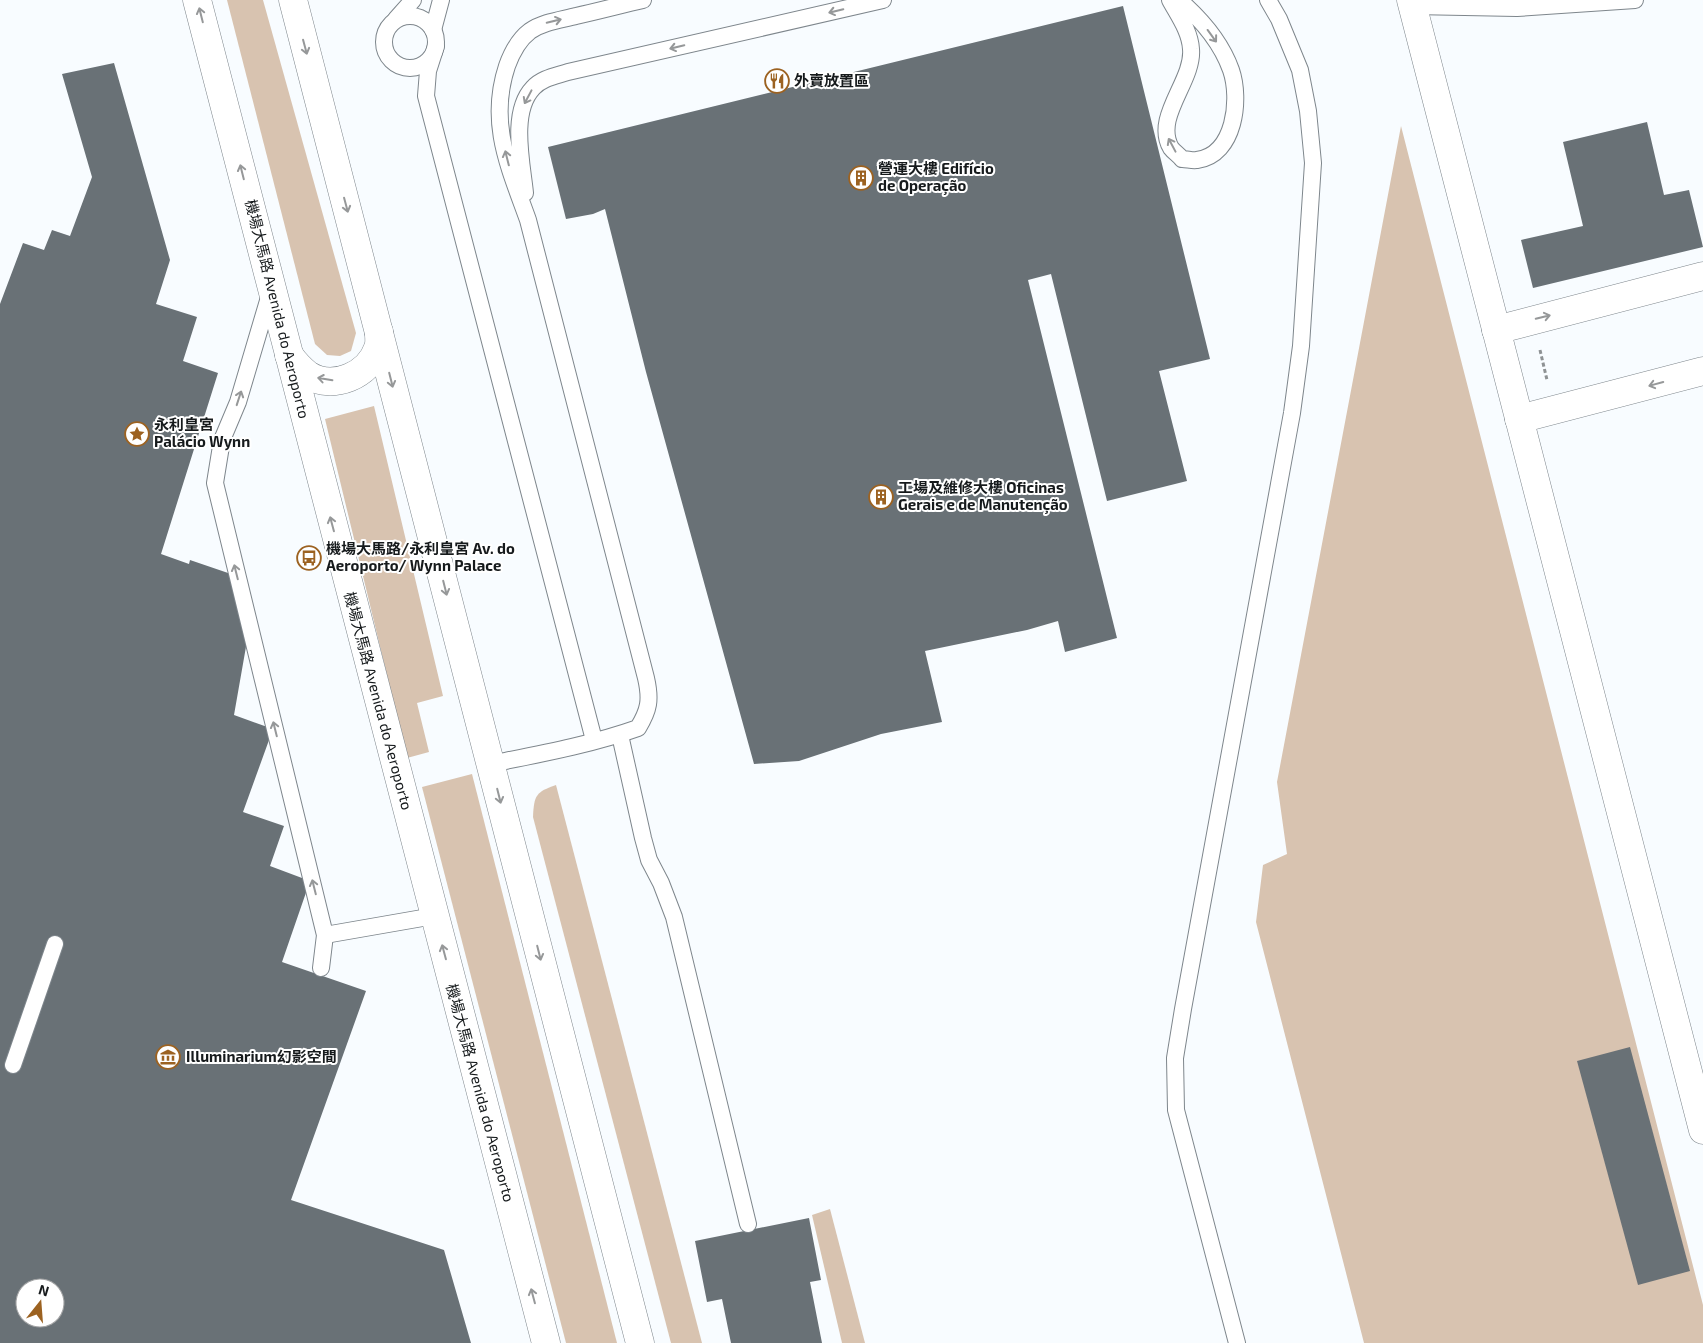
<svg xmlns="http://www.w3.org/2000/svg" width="1703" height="1343" viewBox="0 0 1703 1343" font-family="'Exo 2','Noto Sans SC',sans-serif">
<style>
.green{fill:#d8c3b0}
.building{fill:#697176;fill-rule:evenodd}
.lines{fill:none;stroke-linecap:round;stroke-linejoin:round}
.lane-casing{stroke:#7e868c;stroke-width:18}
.street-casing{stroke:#7e868c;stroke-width:29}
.primary-casing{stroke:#7e868c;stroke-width:29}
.path{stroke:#8e9294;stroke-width:3;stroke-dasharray:4 2.5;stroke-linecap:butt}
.lane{stroke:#fff;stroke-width:16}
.street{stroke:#fff;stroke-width:28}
.primary{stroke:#fff;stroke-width:28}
.oneway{stroke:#969899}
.labels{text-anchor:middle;stroke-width:4;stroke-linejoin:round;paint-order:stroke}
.poi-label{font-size:15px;font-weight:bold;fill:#161a1c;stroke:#fff;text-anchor:start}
.street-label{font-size:15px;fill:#161a1c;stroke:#fff}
</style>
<rect width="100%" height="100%" fill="#f8fcff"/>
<!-- green -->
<g class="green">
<path d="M227,0H263L356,333L351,351L340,356L327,355L315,344Z"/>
<path d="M1401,126L1703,1305V1343H1364L1256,922L1263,865L1287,854L1277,782Z"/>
<path d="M374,406L443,696L417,703L429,752L407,758L325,419Z"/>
<path d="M472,774L617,1343H566L422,787Z"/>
<path d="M556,785L702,1343H671L533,817C534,795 536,792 556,785Z"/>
<path d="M830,1209L865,1343H842L812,1215Z"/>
</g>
<!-- building -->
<g class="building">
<path d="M1123,6L1210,359L1159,371L1187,481L1107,501L1051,274L1028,280L1117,638L1065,652L1058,621L1027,630L925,651L942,722L881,734L799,761L754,764L646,372L605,209L593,214L566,219L548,147Z"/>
<path d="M114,63L170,260L156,304L197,317L183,361L218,373L161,554L189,564L190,560L231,574L247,641L234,715L273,729L243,812L284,826L270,866L310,881L282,962L366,991L291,1200L444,1250L471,1343H0V304L23,243L44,250L52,230L70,236L92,177L62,74ZM25,1288H55V1318H25Z"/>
<path d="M1647,122L1664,195L1689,190L1703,247L1533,288L1521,240L1583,226L1563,142Z"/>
<path d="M1630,1047L1690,1271L1638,1285L1577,1061Z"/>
<path d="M809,1218L821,1280L810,1282L822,1343H731L722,1299L707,1302L695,1241Z"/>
</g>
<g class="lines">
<!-- lane casing -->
<g class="lane-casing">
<g id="lane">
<path d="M1170,0C1178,15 1190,31 1191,49C1194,81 1153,117 1171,148C1174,152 1179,155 1182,159C1187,159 1193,161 1197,160C1235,155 1241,99 1231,70C1221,42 1201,19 1179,0"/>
<path d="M1412,6L1517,8L1635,0"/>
<circle cx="410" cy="42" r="26"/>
<path d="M396,19L413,0"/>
<path d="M433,30L441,0"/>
<path d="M436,46L428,71L426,96L594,740"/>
<path d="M525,193C522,163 510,112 533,88C542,78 556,76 568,72L883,0"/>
<path d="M270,294L238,402L222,440L215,483L325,935L321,968"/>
<path d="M620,735L643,838L649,860L661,883L674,917L748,1224"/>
<path d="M490,764C540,754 590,745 638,728C649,710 651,700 646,678L528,220C509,167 488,123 507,66C512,52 518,40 530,31C543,22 560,20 576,16C599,11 621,5 643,0"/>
<path d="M325,935L434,916"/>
<path d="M13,1065L55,944"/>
<path d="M1237,1343L1176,1110L1175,1058L1183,1009L1292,413L1301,346L1313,163L1308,111L1300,70L1279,19L1268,0"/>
</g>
</g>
<!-- street casing -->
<g class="street-casing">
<g id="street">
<path d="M1411,0L1703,1130"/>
<path d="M1496,330L1703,276"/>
<path d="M1519,419L1703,371"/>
</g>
</g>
<!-- primary casing -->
<g class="primary-casing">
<g id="primary">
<path d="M197,0L546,1343"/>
<path d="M293,0L640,1343"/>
<path d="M289,355C294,362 300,369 308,375C333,391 369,375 378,348C380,343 379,337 379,332"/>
</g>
</g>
<!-- path -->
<path class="path" d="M1540,350L1547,380"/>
<!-- lane -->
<use href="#lane" class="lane"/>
<!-- street -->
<use href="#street" class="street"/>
<!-- primary -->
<use href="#primary" class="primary"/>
</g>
<!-- one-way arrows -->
<defs><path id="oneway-shaft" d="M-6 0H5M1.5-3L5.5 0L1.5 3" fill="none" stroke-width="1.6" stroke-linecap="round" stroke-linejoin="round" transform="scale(1.25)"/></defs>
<g class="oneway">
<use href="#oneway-shaft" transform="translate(836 11) rotate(167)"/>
<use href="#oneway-shaft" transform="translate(201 15) rotate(-104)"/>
<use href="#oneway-shaft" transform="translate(554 21) rotate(-13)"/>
<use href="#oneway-shaft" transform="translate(1212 36) rotate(54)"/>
<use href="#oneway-shaft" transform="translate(305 47) rotate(75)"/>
<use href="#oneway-shaft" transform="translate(677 47) rotate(167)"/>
<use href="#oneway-shaft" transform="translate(528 97) rotate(118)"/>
<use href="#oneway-shaft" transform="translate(1172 145) rotate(-118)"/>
<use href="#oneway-shaft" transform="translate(507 158) rotate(-104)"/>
<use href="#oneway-shaft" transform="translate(242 172) rotate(-104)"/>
<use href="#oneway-shaft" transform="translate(346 205) rotate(75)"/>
<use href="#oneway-shaft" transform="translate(1543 317) rotate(-14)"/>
<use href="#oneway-shaft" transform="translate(325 379) rotate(-171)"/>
<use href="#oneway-shaft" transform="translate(391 380) rotate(76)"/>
<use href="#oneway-shaft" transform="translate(1656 384) rotate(165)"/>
<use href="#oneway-shaft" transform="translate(239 398) rotate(-72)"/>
<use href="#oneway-shaft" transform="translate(332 524) rotate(-105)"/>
<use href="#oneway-shaft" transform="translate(236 572) rotate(-104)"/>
<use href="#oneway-shaft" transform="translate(445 588) rotate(76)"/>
<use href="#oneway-shaft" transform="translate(275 729) rotate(-104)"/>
<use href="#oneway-shaft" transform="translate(499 796) rotate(76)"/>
<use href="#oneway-shaft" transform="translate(314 887) rotate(-104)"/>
<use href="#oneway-shaft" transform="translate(444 952) rotate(-105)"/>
<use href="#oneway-shaft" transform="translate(539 953) rotate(76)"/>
<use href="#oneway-shaft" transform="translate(533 1296) rotate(-105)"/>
</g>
<!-- icons -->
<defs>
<g id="restaurant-ring" transform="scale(1.25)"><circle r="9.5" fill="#fff" stroke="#9c6221" stroke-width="1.5"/><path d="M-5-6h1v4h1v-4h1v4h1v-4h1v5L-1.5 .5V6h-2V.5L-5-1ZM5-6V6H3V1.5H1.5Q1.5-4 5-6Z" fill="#9c6221"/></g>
<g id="building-ring" transform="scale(1.25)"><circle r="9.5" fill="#fff" stroke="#9c6221" stroke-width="1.5"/><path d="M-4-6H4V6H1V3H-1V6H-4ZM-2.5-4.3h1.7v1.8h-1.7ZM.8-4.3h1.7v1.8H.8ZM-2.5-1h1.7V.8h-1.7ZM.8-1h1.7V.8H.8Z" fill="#9c6221"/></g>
<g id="sight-ring" transform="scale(1.25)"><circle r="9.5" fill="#fff" stroke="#9c6221" stroke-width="1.5"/><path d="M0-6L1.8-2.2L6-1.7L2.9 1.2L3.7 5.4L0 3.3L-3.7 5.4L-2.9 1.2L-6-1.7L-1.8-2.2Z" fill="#9c6221"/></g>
<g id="bus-ring" transform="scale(1.25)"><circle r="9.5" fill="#fff" stroke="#9c6221" stroke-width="1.5"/><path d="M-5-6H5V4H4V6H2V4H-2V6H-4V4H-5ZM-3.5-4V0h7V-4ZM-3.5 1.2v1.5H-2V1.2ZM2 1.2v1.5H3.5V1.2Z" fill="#9c6221"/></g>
<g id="museum-ring" transform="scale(1.25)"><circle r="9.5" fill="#fff" stroke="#9c6221" stroke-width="1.5"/><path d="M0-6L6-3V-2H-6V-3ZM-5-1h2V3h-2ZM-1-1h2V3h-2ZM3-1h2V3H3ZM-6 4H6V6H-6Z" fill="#9c6221"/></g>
</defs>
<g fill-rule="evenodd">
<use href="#restaurant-ring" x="777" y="81"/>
<use href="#building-ring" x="861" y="178"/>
<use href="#sight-ring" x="137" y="434"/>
<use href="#building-ring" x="881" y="497"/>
<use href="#bus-ring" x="309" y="558"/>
<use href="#museum-ring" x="168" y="1057"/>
</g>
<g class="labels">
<!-- poi labels -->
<g class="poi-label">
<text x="794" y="86">外賣放置區</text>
<text x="878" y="174">營運大樓 Edifício<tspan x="878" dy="17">de Operação</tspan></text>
<text x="154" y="430">永利皇宮<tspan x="154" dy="17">Palácio Wynn</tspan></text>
<text x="898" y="493">工場及維修大樓 Oficinas<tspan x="898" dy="17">Gerais e de Manutenção</tspan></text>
<text x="326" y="554">機場大馬路/永利皇宮 Av. do<tspan x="326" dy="17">Aeroporto/ Wynn Palace</tspan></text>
<text x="186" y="1062">Illuminarium幻影空間</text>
</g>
<!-- street labels -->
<g class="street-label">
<text transform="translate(277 309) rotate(76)" y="5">機場大馬路 Avenida do Aeroporto</text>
<text transform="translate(378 701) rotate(75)" y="5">機場大馬路 Avenida do Aeroporto</text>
<text transform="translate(480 1093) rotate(75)" y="5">機場大馬路 Avenida do Aeroporto</text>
</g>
</g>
<!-- north arrow -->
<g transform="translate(40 1303) rotate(17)"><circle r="24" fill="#ffffff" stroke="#a2a3a4"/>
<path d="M0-4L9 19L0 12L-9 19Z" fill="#9c6221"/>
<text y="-8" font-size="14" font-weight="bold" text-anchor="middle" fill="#161a1c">N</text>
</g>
</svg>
